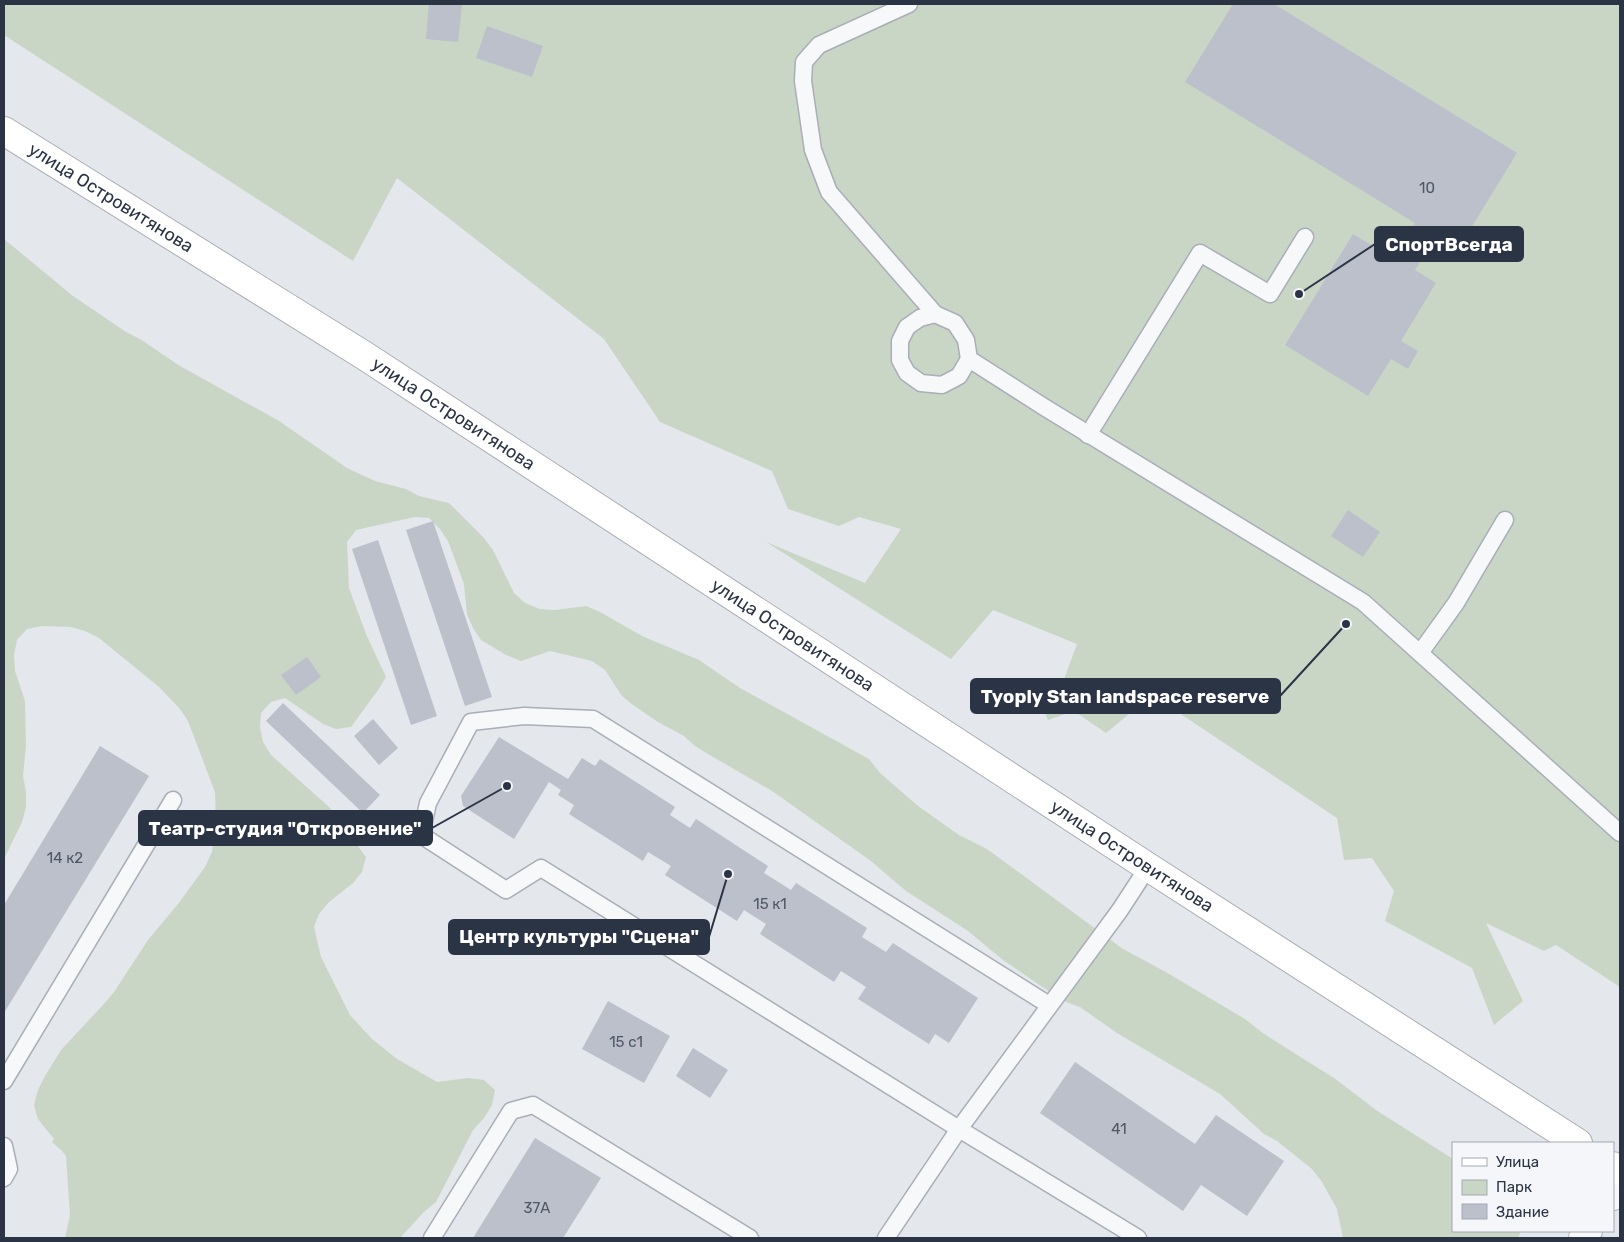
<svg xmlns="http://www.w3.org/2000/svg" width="1624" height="1242" viewBox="0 0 1624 1242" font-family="Rubik,sans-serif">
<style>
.green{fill:#c9d6c5}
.building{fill:#bbc0ca}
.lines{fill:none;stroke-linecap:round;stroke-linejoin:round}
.service-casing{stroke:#a9aeb7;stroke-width:19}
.tertiary-casing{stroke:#a9aeb7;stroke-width:30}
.secondary-casing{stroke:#a9aeb7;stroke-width:30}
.service{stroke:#f7f8fa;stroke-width:16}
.tertiary{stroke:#f7f8fa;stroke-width:28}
.secondary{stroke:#fff;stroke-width:28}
.labels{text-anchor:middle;stroke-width:4;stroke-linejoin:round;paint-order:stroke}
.number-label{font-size:15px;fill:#4f5766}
.street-label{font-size:18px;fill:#2b3445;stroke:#f4f6f9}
.leader{fill:none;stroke:#2b3445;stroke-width:2}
.callout-dot{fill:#2b3445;stroke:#f4f6f9;stroke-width:2}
.callout{fill:#2b3445;stroke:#2b3445;stroke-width:2}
.callout-label{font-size:19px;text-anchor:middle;font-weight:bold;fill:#fff}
</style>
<rect width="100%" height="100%" fill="#e4e7ec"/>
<!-- green -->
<g class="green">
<path d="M4,4H1620V987L1556,945L1544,951L1486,923L1523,1001L1494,1025L1472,968L1385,921L1394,891L1372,858L1344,860L1337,818L1152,695L1106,733L1074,711L1048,720L1033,685H1062L1077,644L993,610L951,659L766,542L865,583L901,529L859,517L839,526L788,509L772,471L660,422L604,339L397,178L353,261L4,35Z"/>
<path d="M4,239L73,296L126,332L140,339L180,366L279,421L347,468L375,481L406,489L419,496L449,503L483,537L493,550L514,593L525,603L540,609L555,610L586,606L600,612L642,636L699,660L740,688L869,759L880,773L918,806L959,835L987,849L1123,949L1164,971L1245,1019L1264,1034L1334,1078L1376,1110L1453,1159V1231H1521L1518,1238H1343L1337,1209L1322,1182L1312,1169L1277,1141L1264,1134L1220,1094L1117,1033L1080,1007L1066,1002L1041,986L1003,960L968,931L906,891L871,861L772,791L708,754L695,746L684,736L658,722L633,705L622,696L605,670L592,661L550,651L521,661L506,655L481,640L473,628L467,614L464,584L448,541L440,529L429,518L415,517L356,530L347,542L349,588L366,634L386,677L378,690L351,727L336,729L323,724L285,698L271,702L261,713L260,727L263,742L271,755L329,807L366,857L362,872L353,883L329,902L319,914L314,927L321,957L350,1015L372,1039L397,1059L437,1082L468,1078L484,1080L495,1090L492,1105L484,1118L473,1130L436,1202L424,1212L400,1238H65L70,1215L66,1156L62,1151L52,1142L54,1139L38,1119L34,1105L38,1090L45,1076L61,1050L103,1005L114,992L148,940L178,904L205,867L212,852L216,822L215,792L188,721L180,709L159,687L99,638L85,631L71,627L42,626L27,629L17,640L14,655L15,671L25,701L26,746L23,776L26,792V807L22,822L4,859Z"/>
</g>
<!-- building -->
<g class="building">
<path d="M429,4H462L458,42L426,39Z"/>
<path d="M1233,4H1274L1517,153L1458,249L1436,236L1415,270L1436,283L1401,341L1418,351L1408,369L1391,359L1368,396L1285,345L1353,234L1393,258L1415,223L1185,82Z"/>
<path d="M487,26L543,46L532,77L476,58Z"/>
<path d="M1348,510L1380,532L1363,557L1331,536Z"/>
<path d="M433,521L492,697L465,706L406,530Z"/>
<path d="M378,540L437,716L411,725L352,549Z"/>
<path d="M307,657L321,677L296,695L281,675Z"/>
<path d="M283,703L380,795L363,813L266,721Z"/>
<path d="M373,719L398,748L379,765L354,736Z"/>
<path d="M499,737L568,779L582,758L595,766L600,759L675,807L670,815L690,828L696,819L768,866L764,873L791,890L796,883L867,928L862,937L886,952L893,943L978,998L949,1043L935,1034L929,1044L858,999L866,987L841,971L834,982L760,934L766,924L744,910L737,921L665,875L671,866L648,852L643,861L569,814L574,805L558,795L561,790L549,782L514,839L463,806L461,796Z"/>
<path d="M100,746L149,776L4,1013V905Z"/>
<path d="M608,1001L670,1036L644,1083L582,1049Z"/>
<path d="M693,1048L728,1070L710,1098L676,1076Z"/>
<path d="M1075,1062L1195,1144L1216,1115L1284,1161L1247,1216L1201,1185L1183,1211L1040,1113Z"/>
<path d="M535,1138L601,1178L563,1238H473Z"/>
</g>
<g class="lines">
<!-- service casing -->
<g class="service-casing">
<g id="service">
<path d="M909,4L819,45L804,62L803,81L813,150L829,192L935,314L955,323L966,340L969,359L1044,407L1363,602L1620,833"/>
<path d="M935,314L920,318L907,327L900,341V360L907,373L921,383L942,385L959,376L969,359"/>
<path d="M1088,435L1200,253L1270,294L1305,237"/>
<path d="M1420,653L1456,603L1505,520"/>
<path d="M1049,1005L593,719L524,716L471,722L428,803L421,835L506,890L541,868L959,1129L1138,1238"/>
<path d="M4,1081L173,800"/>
<path d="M4,1146L9,1169L4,1178"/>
<path d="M432,1238L511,1111L533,1105L750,1238"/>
<path d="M886,1238L959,1129L1120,910L1148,867"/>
</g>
</g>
<!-- tertiary casing -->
<g class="tertiary-casing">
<g id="tertiary">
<path d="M1613,1196L1620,1185"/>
<path d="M1583,1238L1588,1231"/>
</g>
</g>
<!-- secondary casing -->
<g class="secondary-casing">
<g id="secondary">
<path id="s1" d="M4,131L365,356L1148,867L1578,1143"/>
<path d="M1613,1166L1620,1171"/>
</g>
</g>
<!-- service -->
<use href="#service" class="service"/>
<!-- tertiary -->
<use href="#tertiary" class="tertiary"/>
<!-- secondary -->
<use href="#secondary" class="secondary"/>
</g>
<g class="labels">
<!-- number labels -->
<g class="number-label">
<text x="1427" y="193">10</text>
<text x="65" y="863">14 к2</text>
<text x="770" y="909">15 к1</text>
<text x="626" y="1047">15 с1</text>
<text x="1119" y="1134">41</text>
<text x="537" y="1213">37А</text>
</g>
<!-- street labels -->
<g class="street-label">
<text dy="6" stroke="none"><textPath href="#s1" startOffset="126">улица Островитянова</textPath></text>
<text dy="6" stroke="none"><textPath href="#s1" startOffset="531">улица Островитянова</textPath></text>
<text dy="6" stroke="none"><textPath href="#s1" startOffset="936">улица Островитянова</textPath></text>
<text dy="6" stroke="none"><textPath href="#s1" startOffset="1341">улица Островитянова</textPath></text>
</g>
</g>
<!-- callouts -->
<path class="leader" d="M1299 294L1375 244M1346 624L1280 696M507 786L432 828M728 874L709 937"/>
<g class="callout-dot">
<circle cx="1299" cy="294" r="5"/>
<circle cx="1346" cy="624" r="5"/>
<circle cx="507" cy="786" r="5"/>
<circle cx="728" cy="874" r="5"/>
</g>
<g class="callout">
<rect x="1375" y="227" width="148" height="34" rx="5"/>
<rect x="971" y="679" width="309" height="34" rx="5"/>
<rect x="139" y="811" width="293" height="34" rx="5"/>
<rect x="449" y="920" width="260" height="34" rx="5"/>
</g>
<g class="callout-label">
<text x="1449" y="251">СпортВсегда</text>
<text x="1125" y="703">Tyoply Stan landspace reserve</text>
<text x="285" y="835">Театр-студия "Откровение"</text>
<text x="579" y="943">Центр культуры "Сцена"</text>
</g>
<!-- border -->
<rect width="1624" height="1242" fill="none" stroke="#2b3445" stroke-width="10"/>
<!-- legend -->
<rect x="1452" y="1142" width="162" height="90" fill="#f4f6f9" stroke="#a4a8b1"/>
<rect x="1462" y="1158" width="25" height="8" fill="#ffffff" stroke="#a4a8b1"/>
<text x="1496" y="1167" font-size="15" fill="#2b3445">Улица</text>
<rect x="1462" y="1180" width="25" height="15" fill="#c9d6c5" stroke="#a4a8b1"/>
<text x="1496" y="1192" font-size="15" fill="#2b3445">Парк</text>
<rect x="1462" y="1204" width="25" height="15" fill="#bbc0ca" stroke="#a4a8b1"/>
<text x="1496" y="1217" font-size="15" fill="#2b3445">Здание</text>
</svg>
